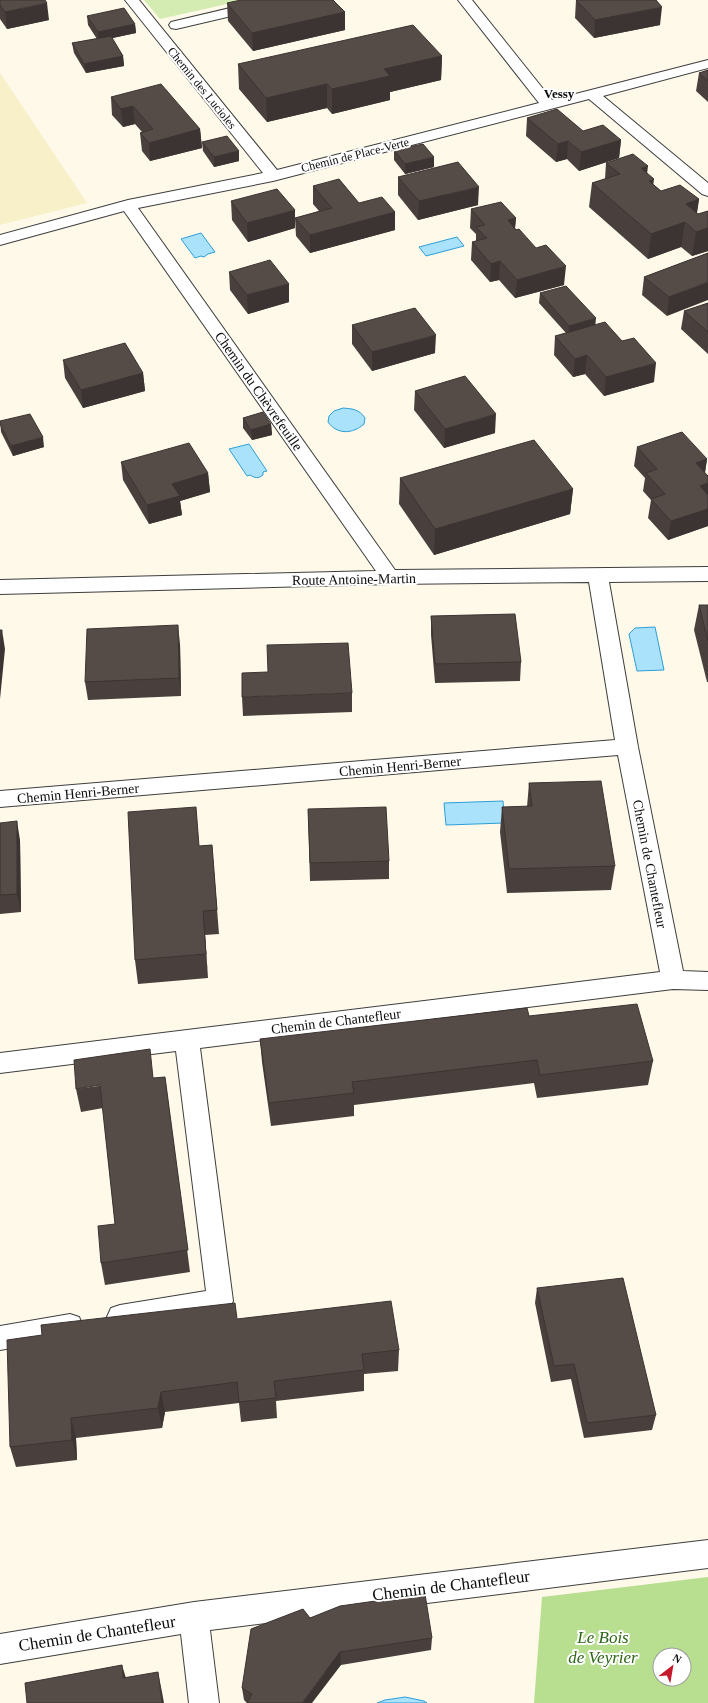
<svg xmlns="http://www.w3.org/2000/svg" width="708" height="1703" viewBox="0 0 708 1703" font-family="Georgia,serif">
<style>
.farmland{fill:#f7f0c8}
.green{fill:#d4ecb1}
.forest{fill:#b8de8f;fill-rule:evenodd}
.water{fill:#aae2fb;stroke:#2c9fd7}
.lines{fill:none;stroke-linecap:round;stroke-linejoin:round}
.minor-casing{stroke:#3e3e3e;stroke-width:2}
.minor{fill:#fff;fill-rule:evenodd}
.wall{fill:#49403d}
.shaded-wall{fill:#3c3432}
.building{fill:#554b47;stroke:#3c3432}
.labels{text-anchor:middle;stroke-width:4;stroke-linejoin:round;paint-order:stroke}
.far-street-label{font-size:12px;fill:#0b0b0b;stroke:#fff}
.far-quarter-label{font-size:13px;font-weight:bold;fill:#0b0b0b;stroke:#fff}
.street-label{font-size:14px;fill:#0b0b0b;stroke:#fff}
.near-street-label{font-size:17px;fill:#0b0b0b;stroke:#fff}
.near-park-label{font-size:17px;font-style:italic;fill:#2e6718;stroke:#fff}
</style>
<rect width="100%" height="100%" fill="#fff9ea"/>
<!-- farmland -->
<path class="farmland" d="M0,73L87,203L0,225Z"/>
<!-- green -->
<path class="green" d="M144,0H245L160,19Z"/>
<!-- forest -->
<path class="forest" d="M708,1577V1703H534L542,1597ZM660,1655H684V1679H660Z"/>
<!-- water -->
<g class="water">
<path d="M201,233L215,252L208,254L204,257L201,256L195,258L181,239Z"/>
<path d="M457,237L464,246L426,256L419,247Z"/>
<path d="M343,408C353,409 359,409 365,418L364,424C353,434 337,435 328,422L329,416L334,411Z"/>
<path d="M249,444L267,471L263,472V475C258,479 255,478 250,475L247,476L229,449Z"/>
<path d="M655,627L664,670L637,671L629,634L635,628Z"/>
<path d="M503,801L505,823L446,825L444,803Z"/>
<path d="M405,1697L424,1701L427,1703H377L385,1700Z"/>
</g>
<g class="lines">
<!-- minor casing -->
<g class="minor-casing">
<g id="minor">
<path d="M125,0H139L277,170L539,103L458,0H472L552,100L708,60V68L603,96L708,183V196L702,194L589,99L273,181L138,208L395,570L708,567V581L609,582L638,747L683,971L708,972V990L673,989L200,1048L233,1301L229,1309L220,1313L120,1329L111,1326L107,1317L111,1308L120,1305L206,1291L176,1051L0,1073V1053L660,972L618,755L0,807V791L615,740L589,582L390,584L0,594V580L376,571L124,211L0,245V235L128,200L263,173Z"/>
<path d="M264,0H289L287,3L176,29L171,28L169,25L171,22Z"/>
<path d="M70,1314L79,1317L83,1326L79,1335L70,1338L0,1350V1326Z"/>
<path d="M708,1540V1568L210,1630L219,1703H189L181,1634L0,1664V1634L194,1602Z"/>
</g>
</g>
<!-- minor -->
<use href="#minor" class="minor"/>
</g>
<!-- wall -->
<g class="wall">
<path d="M0,0L49,20L7,29L0,19Z"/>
<path d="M576,0L660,25L594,38L575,18Z"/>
<path d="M227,3L345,12V30L253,51L228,21Z"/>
<path d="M87,16L135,24L136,33L112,38L123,56L124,66L86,73L74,53L72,43L97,39L88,25Z"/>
<path d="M442,56L441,80L390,92V100L332,114L327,108L267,122L239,89L238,64Z"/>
<path d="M708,70V102L696,91L699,73Z"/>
<path d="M111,97L200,129L202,148L150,161L142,151L140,133L142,132L135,124L123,127L112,115Z"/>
<path d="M527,118L621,140L619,158L579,171L567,159L556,162L526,136Z"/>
<path d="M202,142L239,151V161L214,167L203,151Z"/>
<path d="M394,150L434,167L405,174L394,160Z"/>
<path d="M606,163L647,173L653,184L661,191L699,199L697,213L698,214L708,211V251L692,256L681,247L648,259L589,207L592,183L605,179Z"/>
<path d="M398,177L478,205L418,220L398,195Z"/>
<path d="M313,186L359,203L395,212V230L310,253L296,236L295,218L319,211L313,204Z"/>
<path d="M231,201L295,228L248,242L232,220Z"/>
<path d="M471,209L516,218L515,228L564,285L515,298L499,280L490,282L471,260L472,242L476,241V234L470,228Z"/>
<path d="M708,253L667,316L642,295L644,277Z"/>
<path d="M229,272L289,284V302L248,314L230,290Z"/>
<path d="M540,293L596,325L654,382L604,396L585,374L573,377L554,355L555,336L566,333L539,303Z"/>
<path d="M708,303V354L681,329L684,311Z"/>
<path d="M352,325L435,353L372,371L352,344Z"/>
<path d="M63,360L143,373L145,391L83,408L65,378Z"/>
<path d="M415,391L495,433L444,448L414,410Z"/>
<path d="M243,418L271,424L272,435L252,440L243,428Z"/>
<path d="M0,421L44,447L13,456L1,432Z"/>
<path d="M637,447L707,459L705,473L708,476V526L668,540L648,518L651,500L643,491L645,478L634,466Z"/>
<path d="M121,462L208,473L210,492L180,501L182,515L149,524L123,480Z"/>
<path d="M400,478L573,489L570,514L434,555L399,504Z"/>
<path d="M699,605H708V682H707L694,630Z"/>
<path d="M431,616L521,662L520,681L435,683L431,635Z"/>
<path d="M180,644L181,696L88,700L85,682Z"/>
<path d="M352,693V712L243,716L242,697Z"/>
<path d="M529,783L615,866L611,890L507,893L500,832L502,807H527Z"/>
<path d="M308,809L389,861V879L310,881Z"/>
<path d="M0,823L20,840L21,912L0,914Z"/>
<path d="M212,845L219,934L205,935L208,978L138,984L135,960L199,846Z"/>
<path d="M529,1016L653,1061L648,1085L537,1098L534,1083L354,1105V1116L271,1126L262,1062L260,1039Z"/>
<path d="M165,1077L190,1272L105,1285L101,1263L115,1224L103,1108L81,1112L76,1089Z"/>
<path d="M537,1288L656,1415L652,1430L584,1438L571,1379L551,1382L535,1303Z"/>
<path d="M237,1319L399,1350L398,1371L364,1374V1391L276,1401L277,1418L241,1422L239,1403L165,1412L162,1428L76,1438L77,1460L16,1467L10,1447Z"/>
<path d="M310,1618L432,1638L431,1650L341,1665L247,1703L244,1700L242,1688Z"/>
</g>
<!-- shaded-wall -->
<g class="shaded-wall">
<path d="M47,3L49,20L7,29L5,12Z"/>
<path d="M662,7L660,25L594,38L595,20Z"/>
<path d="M345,12V30L253,51L252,33Z"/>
<path d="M135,24L136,33L99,41L98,32Z"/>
<path d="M123,56L124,66L86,73L84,64Z"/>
<path d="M442,56L441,80L390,92V100L332,114V89L384,69Z"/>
<path d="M327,84V108L267,122L266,98Z"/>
<path d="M133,106L135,124L123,127L121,109Z"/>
<path d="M200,129L202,148L150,161L149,143Z"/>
<path d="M621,140L619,158L579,171L581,152Z"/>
<path d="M568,141L567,159L556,162L558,144Z"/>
<path d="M239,151V161L214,167V157Z"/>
<path d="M434,157V167L405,174V164Z"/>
<path d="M648,166L645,191L641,168Z"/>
<path d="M654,179L651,204L649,181Z"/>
<path d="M479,187L478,205L418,220L419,201Z"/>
<path d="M699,199L695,224L685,222L681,247L648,259L651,234L686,204Z"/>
<path d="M295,210V228L248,242L247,223Z"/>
<path d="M395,212V230L310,253V235Z"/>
<path d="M516,218L514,237L508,220Z"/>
<path d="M708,228V251L692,256L696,232Z"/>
<path d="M500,261L499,280L490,282L491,264Z"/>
<path d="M566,266L564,285L515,298L517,280Z"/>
<path d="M708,282V300L667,316L669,297Z"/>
<path d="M289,284V302L248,314L247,295Z"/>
<path d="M596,318L595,328L568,336L569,326Z"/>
<path d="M436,335L435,353L372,371V352Z"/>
<path d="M587,355L585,374L573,377L575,359Z"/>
<path d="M656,363L654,382L604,396L606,377Z"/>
<path d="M143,373L145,391L83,408L81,390Z"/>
<path d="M496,414L495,433L444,448L445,429Z"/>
<path d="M271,424L272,435L252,440L251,430Z"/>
<path d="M43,437L44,447L13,456L11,446Z"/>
<path d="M707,459L704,478L696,463Z"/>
<path d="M208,473L210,492L180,501L182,515L149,524L147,505L172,484Z"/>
<path d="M708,483V501L700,486Z"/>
<path d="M573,489L570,514L434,555L435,529Z"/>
<path d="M708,509V526L668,540L671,521Z"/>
<path d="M178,625L180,644L181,696L179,678Z"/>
<path d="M2,630L5,649L0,699V646Z"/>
<path d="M17,821L20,840L21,912L17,894Z"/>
<path d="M203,911L205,935L208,978L206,954Z"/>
<path d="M161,1392L165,1412L162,1428L158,1408Z"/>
<path d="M71,1418L76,1438L77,1460L72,1440Z"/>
<path d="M340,1652L341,1665L312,1703H302Z"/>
<path d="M122,1665L128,1685L123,1678Z"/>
<path d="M158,1672L162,1692L164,1703H162Z"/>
</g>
<!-- building -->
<g class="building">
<path d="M0,0H45L47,3L5,12L0,5Z"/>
<path d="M241,0H333L345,12L252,33L227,3Z"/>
<path d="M576,0H656L662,7L595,20Z"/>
<path d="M124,8L135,24L98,32L87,16Z"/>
<path d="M413,25L442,56L384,69L390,76L332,89L327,84L266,98L238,64Z"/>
<path d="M111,36L123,56L84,64L72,43Z"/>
<path d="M708,70V81L699,73Z"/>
<path d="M161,84L200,129L149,143L140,133L153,129L133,106L121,109L111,97Z"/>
<path d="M557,109L583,131L603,125L621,140L581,152L568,141L558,144L527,118Z"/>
<path d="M227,136L239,151L214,157L202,142Z"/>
<path d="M423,144L434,157L405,164L394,150Z"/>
<path d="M633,154L648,166L641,168L654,179L649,181L661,191L680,185L699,199L686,204L698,214L708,211V228L696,232L685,222L651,234L592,183L620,174L606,163Z"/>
<path d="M458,162L479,187L419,201L398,177Z"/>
<path d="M339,179L359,203L382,197L395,212L310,235L295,218L332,208L313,186Z"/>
<path d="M277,189L295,210L247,223L231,201Z"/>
<path d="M501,202L516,218L508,220L516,230L519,229L536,248L546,245L566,266L517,280L500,261L491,264L472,242L487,238L476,227L485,225L471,209Z"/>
<path d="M708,253V282L669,297L644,277Z"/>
<path d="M270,260L289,284L247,295L229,272Z"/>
<path d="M566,286L596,318L569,326L540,293Z"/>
<path d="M708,303V332L684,311Z"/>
<path d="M415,308L436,335L372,352L352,325Z"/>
<path d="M605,322L622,341L634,338L656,363L606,377L587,355L575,359L555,336Z"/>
<path d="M125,343L143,373L81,390L63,360Z"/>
<path d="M465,376L496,414L445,429L415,391Z"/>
<path d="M263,412L271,424L251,430L243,418Z"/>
<path d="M30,414L43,437L11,446L0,424V421Z"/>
<path d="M682,432L707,459L696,463L708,476V483L700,486L708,495V509L671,521L651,499L665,494L646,473L657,469L637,447Z"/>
<path d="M534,440L573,489L435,529L400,478Z"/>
<path d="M189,443L208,473L172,484L180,496L147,505L121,462Z"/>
<path d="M699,605H708V641Z"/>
<path d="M515,614L521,662L435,664L431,616Z"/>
<path d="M178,625L179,678L85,682L87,629Z"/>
<path d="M0,630H2L0,646Z"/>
<path d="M348,643L352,693L242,697V673L268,672L267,645Z"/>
<path d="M601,781L615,866L509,869L502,807L532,806L529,783Z"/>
<path d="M196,807L199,846L212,845L217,910L203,911L206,954L135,960L128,812Z"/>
<path d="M386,807L389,861L310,863L308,809Z"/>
<path d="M17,821V894L0,895V823Z"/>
<path d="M637,1004L653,1061L540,1075L537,1060L352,1082L354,1093L269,1103L260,1039L527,1008L529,1016Z"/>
<path d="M150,1049L153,1078L165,1077L188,1250L101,1263L98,1226L115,1224L100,1085L76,1089L74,1060Z"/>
<path d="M623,1278L656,1415L587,1423L574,1364L554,1366L537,1288Z"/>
<path d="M391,1301L399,1350L362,1354L364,1370L274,1381L276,1398L239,1402L237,1382L161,1392L158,1408L71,1418L72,1440L10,1447L7,1340L42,1335L41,1325L235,1303L237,1319Z"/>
<path d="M425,1594L432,1638L340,1652L302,1703H247L252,1694L242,1688L251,1629L303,1609L310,1618L340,1606Z"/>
<path d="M122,1665L123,1678L158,1672L162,1703H27L25,1683Z"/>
</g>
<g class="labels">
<!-- far-street labels -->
<g class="far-street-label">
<text transform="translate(202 88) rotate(51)" y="4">Chemin des Lucioles</text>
<text transform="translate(355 155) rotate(-14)" y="4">Chemin de Place-Verte</text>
</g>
<!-- far-quarter labels -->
<g class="far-quarter-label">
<text x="559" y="98">Vessy</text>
</g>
<!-- street labels -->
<g class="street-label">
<text transform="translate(259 391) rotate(55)" y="5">Chemin du Chèvrefeuille</text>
<text transform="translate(354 579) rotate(-1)" y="5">Route Antoine-Martin</text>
<text transform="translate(400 766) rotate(-5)" y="5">Chemin Henri-Berner</text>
<text transform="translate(78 793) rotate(-5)" y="5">Chemin Henri-Berner</text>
<text transform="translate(650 864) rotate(79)" y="5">Chemin de Chantefleur</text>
<text transform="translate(336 1021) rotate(-7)" y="5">Chemin de Chantefleur</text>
</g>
<!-- near-street labels -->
<g class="near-street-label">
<text transform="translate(451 1585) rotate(-7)" y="6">Chemin de Chantefleur</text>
<text transform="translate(97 1633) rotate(-9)" y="6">Chemin de Chantefleur</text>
</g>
<!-- near-park labels -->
<g class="near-park-label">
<text x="603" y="1643">Le Bois<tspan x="603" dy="20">de Veyrier</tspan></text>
</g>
</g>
<!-- north arrow -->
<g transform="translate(672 1667) rotate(31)"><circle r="19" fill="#ffffff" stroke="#9d9d9d"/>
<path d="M0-3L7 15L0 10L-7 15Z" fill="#c51a2e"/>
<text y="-6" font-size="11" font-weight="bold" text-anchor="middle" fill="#0b0b0b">N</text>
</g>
</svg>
